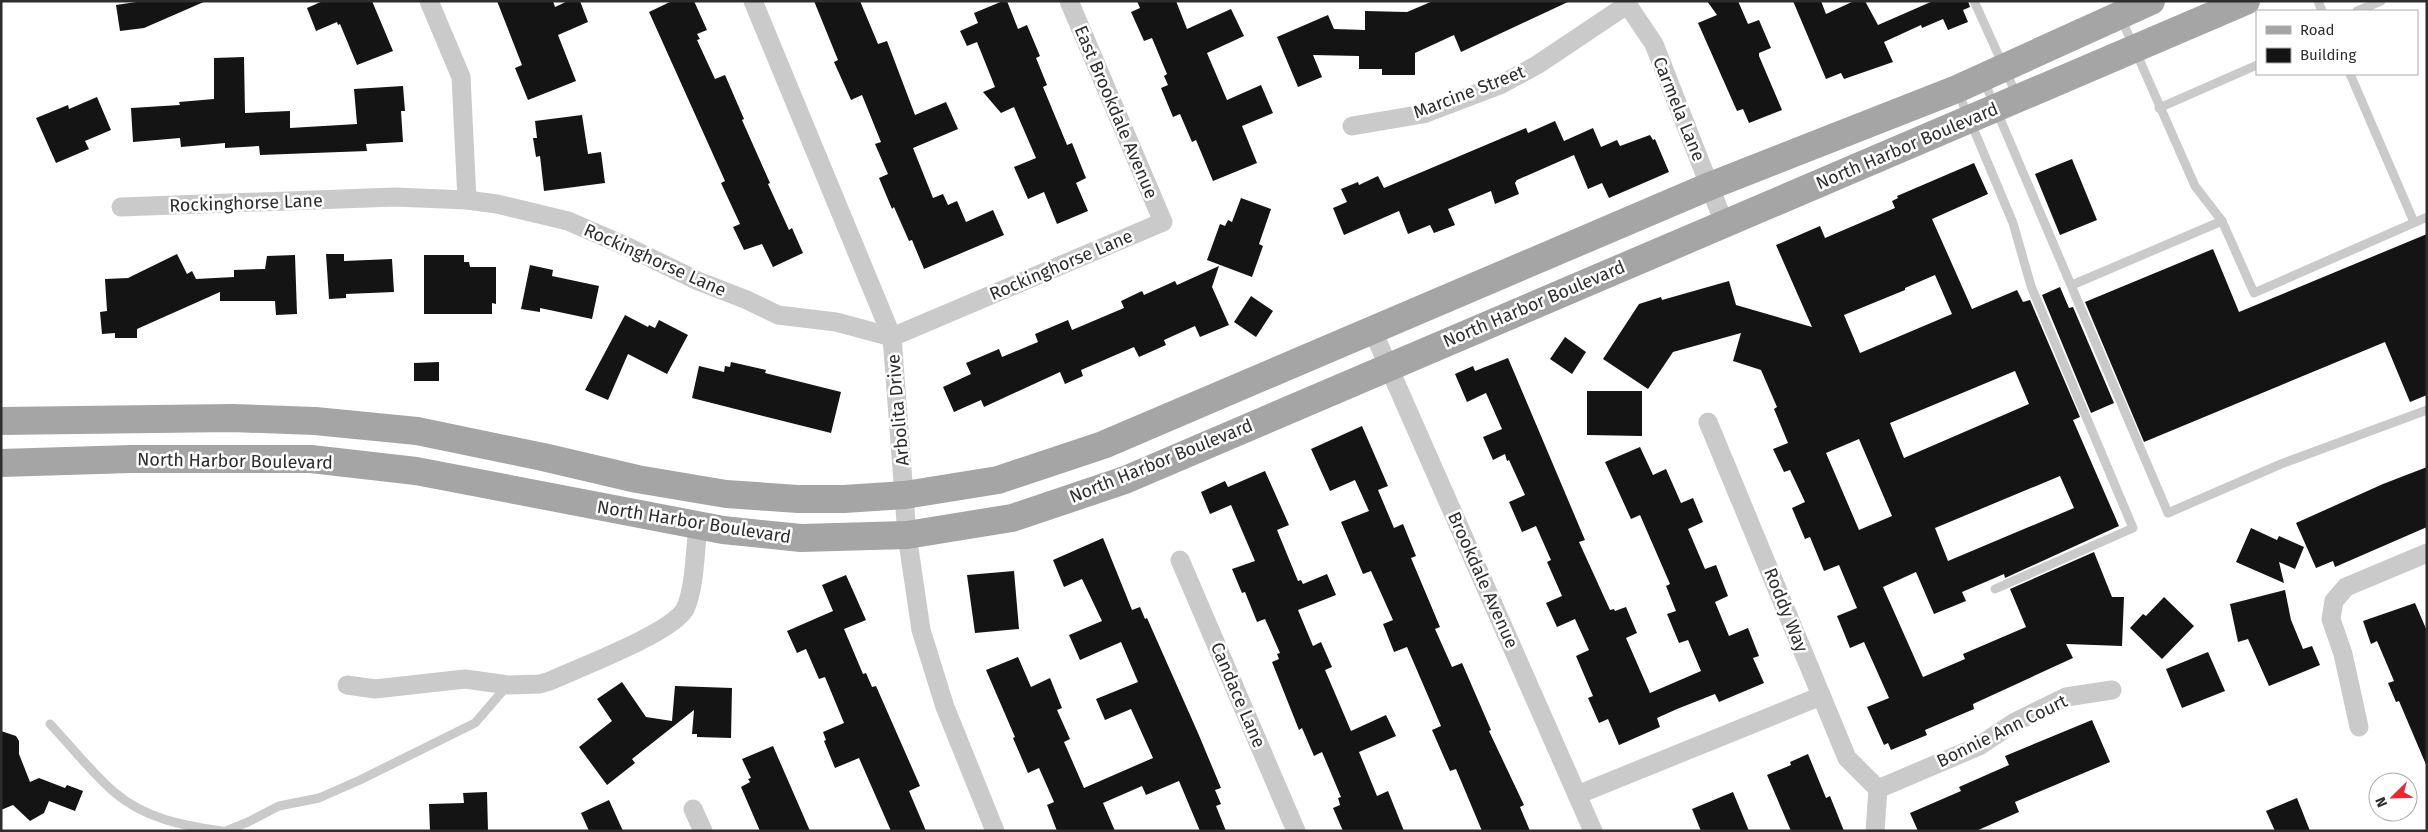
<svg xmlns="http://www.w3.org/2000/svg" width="2428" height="832" viewBox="0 0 2428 832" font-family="'Fira Sans',sans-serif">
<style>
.building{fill:#141414;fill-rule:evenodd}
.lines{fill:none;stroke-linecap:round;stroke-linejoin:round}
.lane{stroke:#cacaca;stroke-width:9}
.street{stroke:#cacaca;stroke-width:19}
.primary{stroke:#a5a5a5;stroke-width:28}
.labels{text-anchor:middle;stroke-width:5;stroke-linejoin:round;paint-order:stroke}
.street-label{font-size:18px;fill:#2d2d2d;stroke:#fff}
</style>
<rect width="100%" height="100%" fill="#fff"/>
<!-- building -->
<g class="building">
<path d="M143,1H206L144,28L120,31L116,5Z"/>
<path d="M323,1H372L393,51L357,65L340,24L338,25L337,22L316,31L307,8Z"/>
<path d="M497,1H553L555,7L568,1H580L588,22L558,35L576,81L528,100L515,68L522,65Z"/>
<path d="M672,1H694L707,30L697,34L700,39L697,40L715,79L725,75L744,119L742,120L770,183L768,184L789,230L792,228L803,253L773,267L762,244L744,250L733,227L740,224L721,183L725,181L649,12Z"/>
<path d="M814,1H860L878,44L887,41L915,115L946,102L958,129L913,148L933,198L943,194L948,205L957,201L966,222L993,210L1004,235L924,269L912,240L909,241L894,207L892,209L879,178L888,174L875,144L881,142L862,95L851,100L834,62L838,60Z"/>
<path d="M1003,1H1007L1018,29L1027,25L1040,56L1036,58L1047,85L1043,87L1067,145L1072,143L1086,178L1076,183L1088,211L1057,224L1044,192L1028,199L1014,167L1036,158L1014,107L1001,113L983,92L995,87L977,42L967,46L960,31L978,23L974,13Z"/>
<path d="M1137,1H1176L1187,29L1231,9L1244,36L1207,53L1227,100L1261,85L1273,113L1242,126L1257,163L1213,181L1196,140L1192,142L1180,114L1173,117L1161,88L1168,85L1164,76L1167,74L1152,38L1144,41L1131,12L1140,8Z"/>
<path d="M1433,1H1570L1461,52L1454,35L1415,53V75H1382V69H1359V56L1313,55L1322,77L1298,87L1277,37L1328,15L1334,29L1365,30V11L1407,12Z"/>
<path d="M1707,1H1738L1748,24L1759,20L1771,48L1759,53V56L1782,110L1749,123L1743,109L1737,111L1698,23L1717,15Z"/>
<path d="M1793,1H1821L1826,14L1854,1H1865L1878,25L1933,1H1968L1970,7L1963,10L1968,22L1948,30L1943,19L1922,28L1921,25L1884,42L1893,62L1844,79L1841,73L1826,79Z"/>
<path d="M244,57L245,113L290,111V128L357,124L354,89L403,86L405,111H401L403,142L366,144L367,151L260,155L259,146L225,148V143L181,147L180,138L133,142L131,108L180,105L179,102L214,99V58Z"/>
<path d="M97,97L111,130L85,141L89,149L56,163L36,118L68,105L69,109Z"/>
<path d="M582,115L588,154L601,152L605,183L544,191L540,156L536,157L533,138H537L535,121Z"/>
<path d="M1555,121L1564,141L1593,128L1601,147L1617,140L1620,146L1650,135L1653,140L1655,139L1669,172L1609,198L1602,183L1588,189L1574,155L1517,180L1515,183L1519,194L1495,204L1491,191L1448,209L1455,225L1434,233L1430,225L1408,234L1399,211L1344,235L1333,208L1347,202L1341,189L1358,182L1359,185L1378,176L1384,188L1526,128L1528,133Z"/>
<path d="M2072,159L2097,220L2060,235L2035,174Z"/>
<path d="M1974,163L1988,194L1932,219L1972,309L2017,290L2023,302L2030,300L2080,417L2073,420L2119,526L2005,578L2004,574L1962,592L1966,601L1934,614L1916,572L1883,587L1923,677L1965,659L1963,654L2026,627L2010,589L2094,552L2112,597H2124L2122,646L2066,644L2073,658L1973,704L1974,709L1925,730L1927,735L1891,750L1888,743L1884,745L1867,707L1889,698L1864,642L1850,648L1837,616L1857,608L1839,565L1824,571L1810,537L1805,539L1792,508L1805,502L1790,470L1784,472L1773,449L1788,443L1774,409L1777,407L1761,370L1733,361L1741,333L1673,352L1648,389L1603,359L1639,304L1661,297L1662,300L1729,281L1736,305L1812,327L1776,245L1820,226L1825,238L1895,208L1892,201L1898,198L1897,196ZM1935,275L1952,314L1860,353L1844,315L1905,290V288ZM2015,371L2029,404L1904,458L1890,423ZM1859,439L1892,516L1859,530L1826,453ZM2060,476L2074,508L1948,561L1935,528Z"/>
<path d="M1241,198L1271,209L1259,244L1263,246L1252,277L1207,260L1220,224L1225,226L1228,220L1232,222Z"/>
<path d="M2427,234V395L2410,402L2385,342L2144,442L2085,302L2213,249L2239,312Z"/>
<path d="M177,254L187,274L192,271L196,279L234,277V270L265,269L267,256L295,255L297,314L276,315L275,301H220V292L137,329V338H115V333L102,334L100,312L107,311L105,279L128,278Z"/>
<path d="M326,254H344V261L392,259L394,292L346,294V298L329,299Z"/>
<path d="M424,255H464V262H469L470,267H496V304L492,303V314H424Z"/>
<path d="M530,265L553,270L552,276L599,286L592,319L540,308V312L521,309Z"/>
<path d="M1219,266L1212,287L1229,325L1200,337L1195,326L1164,340L1166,345L1139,357L1134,347L1081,370L1083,376L1065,384L1060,372L984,407L981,400L954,412L943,387L971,374L966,363L999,349L1002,357L1038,342L1035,334L1068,320L1072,330L1124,308L1121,301L1142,291L1144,295L1175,281L1177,285Z"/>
<path d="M2060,287L2069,308L2073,307L2114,403L2091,413L2042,295Z"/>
<path d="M1251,296L1273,311L1256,337L1234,322Z"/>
<path d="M625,315L648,327L649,325L655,328L659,320L688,335L667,374L628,354L608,400L585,390Z"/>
<path d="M1565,337L1586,352L1572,374L1550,359Z"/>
<path d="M1508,358L1585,540L1579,542L1610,610L1614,609L1615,611L1626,607L1637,633L1626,638L1650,693L1701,671L1688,640L1679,643L1667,614L1676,611L1666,586L1670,584L1640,515L1631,519L1605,462L1640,447L1653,475L1666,469L1681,503L1693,498L1703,522L1688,529L1705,569L1716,565L1728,596L1715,602L1729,636L1748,628L1759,656L1753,658L1764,683L1719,702L1715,694L1677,709L1657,718L1660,727L1619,745L1608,719L1599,723L1588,698L1593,696L1576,656L1589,650L1575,619L1557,627L1546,603L1562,596L1547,562L1551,560L1536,526L1522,532L1509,502L1525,495L1509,460L1507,461L1505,454L1493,460L1483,437L1502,429L1486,393L1467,402L1455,374L1473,366L1475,371Z"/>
<path d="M439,362V381H414V363Z"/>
<path d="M731,362L766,370L765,373L841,392L831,433L692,398L699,366L724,372L725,366L730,367Z"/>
<path d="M1587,391H1642V436L1587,435Z"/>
<path d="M1362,426L1388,486L1378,490L1394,528L1403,524L1416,556L1411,558L1440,627L1435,629L1452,667L1462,663L1491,730L1489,731L1524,805L1520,807L1530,831H1482L1456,769L1450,771L1432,730L1441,726L1407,647L1394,652L1383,624L1393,620L1371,571L1363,574L1341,522L1369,511L1355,480L1330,491L1311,449Z"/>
<path d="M2427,467V527L2335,567L2333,561L2316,568L2296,523L2383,484Z"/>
<path d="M1265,471L1289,525L1277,530L1298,581L1301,580L1303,584L1327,574L1336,595L1298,610L1313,646L1321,642L1332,667L1325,670L1351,731L1386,715L1396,736L1359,752L1377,796L1388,791L1404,831H1343L1333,808L1340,805L1338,798L1341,797L1322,752L1314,756L1302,728L1299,730L1272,662L1279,659L1277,654L1280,653L1265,619L1257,622L1245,592L1242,593L1232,569L1255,561L1231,505L1210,514L1201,492L1225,481L1228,487Z"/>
<path d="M2251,528L2277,540L2279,536L2304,547L2295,569L2279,562L2284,583L2236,562Z"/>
<path d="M1103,538L1132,610L1140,607L1145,619L1147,618L1198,733L1221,788L1215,790L1221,804L1216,806L1226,831H1200L1179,781L1146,795L1142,786L1103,803L1115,831H1057L1047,805L1054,802L1039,768L1028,773L1013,738L1015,737L986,670L1018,657L1031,687L1050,678L1062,708L1057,710L1070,739L1064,742L1084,788L1153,758L1131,709L1105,720L1096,699L1138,682L1121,642L1080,660L1069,635L1102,621L1082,579L1064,587L1053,560Z"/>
<path d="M1014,571L1019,629L975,633L967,575Z"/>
<path d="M846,575L866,620L844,629L863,674L866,673L872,687L876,686L920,786L909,791L926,831H891L859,758L835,768L824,741L826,740L823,732L844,723L825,677L819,679L806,649L797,653L787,631L833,611L822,585Z"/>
<path d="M2285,590L2291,620L2303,649L2312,646L2320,665L2269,686L2248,639L2238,642L2230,604Z"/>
<path d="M2164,597L2194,626L2162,659L2130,628L2143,614L2146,616Z"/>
<path d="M2415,603L2427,631V767L2399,701L2396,702L2388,683L2394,681L2377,641L2371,644L2363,621Z"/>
<path d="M2208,652L2225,691L2182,708L2166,669Z"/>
<path d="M622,682L646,717L672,721L675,686L732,688L731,738L697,737V734H692L694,710L632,759L635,763L607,785L579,747L612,721L597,699Z"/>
<path d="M2092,720L2110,762L2015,802L2019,812L1976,831H1918L1910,813L1961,791L1959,787L2009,765L2005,756Z"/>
<path d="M1,731L16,736L19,741V754L30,782L39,778L65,788L67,785L83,791L75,811L49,801L44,813L30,821L13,805L1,810Z"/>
<path d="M773,746L810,831H760L741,787L750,782L748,779L751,778L742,759Z"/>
<path d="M1808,754L1826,798L1830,796L1844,831H1791L1767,775L1791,765L1790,762Z"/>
<path d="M487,792L488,831H430L429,804L464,803L463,793Z"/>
<path d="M1733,792L1749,831H1701L1692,809Z"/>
<path d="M2297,798L2310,831H2275L2266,811Z"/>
<path d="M609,800L623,831H589L581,813Z"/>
</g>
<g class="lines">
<!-- lane -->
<g class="lane">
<path d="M1974,1L2017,96"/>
<path d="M2318,1L2322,11"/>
<path d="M2357,11L2381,1"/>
<path d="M2121,18L2195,186L2222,221L2254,293L2427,217"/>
<path d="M2350,74L2414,222"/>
<path d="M1984,81L2168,513L2281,464L2427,410"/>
<path d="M1958,92L2013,223L2031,286L2133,528L1995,589"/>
<path d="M2159,108L2257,65"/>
<path d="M2072,285L2222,221"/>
<path d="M50,724C71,746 91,772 114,792C144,818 183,826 222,831"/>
<path d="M226,831L248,822L279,806L319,798L360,780L475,723L507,686"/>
</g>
<!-- street -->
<g class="street">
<path d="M429,1L461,77L467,200"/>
<path d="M753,1L892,337L907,535L921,630L945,707L995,831"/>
<path d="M1625,1L1654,44L1724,223"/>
<path d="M1352,126L1423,114L1502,84L1537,65L1628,4"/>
<path d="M121,207L395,197L467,200L497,204L568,221L630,248L698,281L747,300L778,315L836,322L892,337L1163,222L1069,1"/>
<path d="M1372,329L1593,831"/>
<path d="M1708,422L1847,758L1878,789"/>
<path d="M1180,560L1296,831"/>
<path d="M347,685L375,689L465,679L508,685L540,684L550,681C578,668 672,633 685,609C695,588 695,550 698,526"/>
<path d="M2359,727L2343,654L2331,619L2334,601L2346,587L2427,553"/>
<path d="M1577,795L1821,696"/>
<path d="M693,809L703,831"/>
<path d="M1875,831L1878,789L1979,746L2015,722L2066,697L2112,690"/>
</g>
<!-- primary -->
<g class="primary">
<path d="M1,421L232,418L315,421L417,431L543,457L637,479L726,494L798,499H844L905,495L998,480L1103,445L1710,186L1957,89L2151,1"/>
<path d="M1,463L131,459H311L416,471L723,530L801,538L907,535L1012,518L1125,480L2246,1"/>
</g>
</g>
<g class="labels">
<!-- street labels -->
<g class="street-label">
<text transform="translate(1469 92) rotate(-21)" y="6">Marcine Street</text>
<text transform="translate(1679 109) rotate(68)" y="6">Carmela Lane</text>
<text transform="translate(1116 112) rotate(67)" y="6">East Brookdale Avenue</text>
<text transform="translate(1907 146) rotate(-23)" y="6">North Harbor Boulevard</text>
<text transform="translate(246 203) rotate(-2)" y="6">Rockinghorse Lane</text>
<text transform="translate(655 260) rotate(24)" y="6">Rockinghorse Lane</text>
<text transform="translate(1061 265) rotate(-23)" y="6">Rockinghorse Lane</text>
<text transform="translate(1534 304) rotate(-23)" y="6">North Harbor Boulevard</text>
<text transform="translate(898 410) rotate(-95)" y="6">Arbolita Drive</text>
<text transform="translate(235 461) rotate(1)" y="6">North Harbor Boulevard</text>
<text transform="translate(1161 461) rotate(-22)" y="6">North Harbor Boulevard</text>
<text transform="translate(694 522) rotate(9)" y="6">North Harbor Boulevard</text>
<text transform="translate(1483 580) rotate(66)" y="6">Brookdale Avenue</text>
<text transform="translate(1786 610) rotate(68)" y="6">Roddy Way</text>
<text transform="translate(1238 695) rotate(67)" y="6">Candace Lane</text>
<text transform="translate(2002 731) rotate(-26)" y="6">Bonnie Ann Court</text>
</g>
</g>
<!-- border -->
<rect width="2428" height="832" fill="none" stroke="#2d2d2d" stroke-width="5"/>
<!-- legend -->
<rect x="2256" y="10" width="162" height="65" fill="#ffffff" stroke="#ababab"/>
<rect x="2266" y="26" width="25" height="8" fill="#a5a5a5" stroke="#ababab"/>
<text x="2300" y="35" font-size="15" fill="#2d2d2d">Road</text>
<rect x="2266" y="48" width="25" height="15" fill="#141414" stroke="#ababab"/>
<text x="2300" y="60" font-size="15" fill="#2d2d2d">Building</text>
<!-- north arrow -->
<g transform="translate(2393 797) rotate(247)"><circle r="24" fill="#ffffff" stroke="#ababab"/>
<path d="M0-4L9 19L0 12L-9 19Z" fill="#ef2531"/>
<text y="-8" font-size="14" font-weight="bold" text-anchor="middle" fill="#2d2d2d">N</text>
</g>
</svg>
